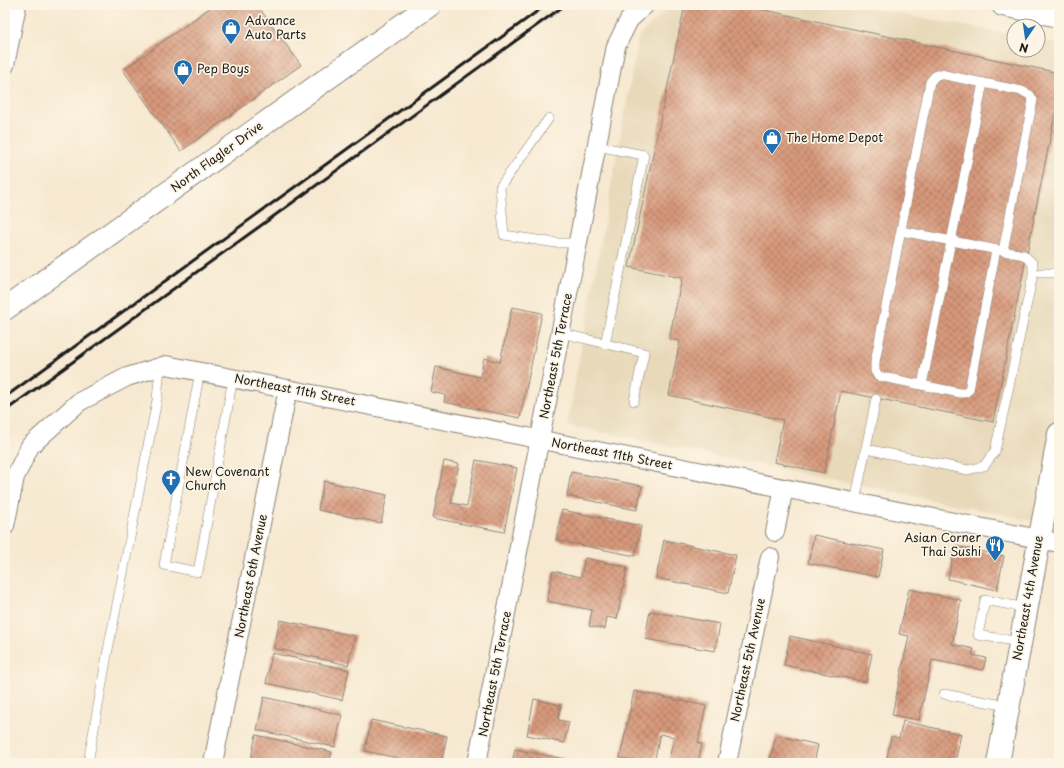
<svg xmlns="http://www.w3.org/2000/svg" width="1064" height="768" viewBox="0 0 1064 768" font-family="'Playpen Sans',sans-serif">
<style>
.built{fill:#e8d9ba}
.building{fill:url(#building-cross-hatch)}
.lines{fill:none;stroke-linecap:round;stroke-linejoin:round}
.lane-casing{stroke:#8a8276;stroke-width:10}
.street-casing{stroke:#8a8276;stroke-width:20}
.secondary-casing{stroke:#8a8276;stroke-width:24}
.primary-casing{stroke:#8a8276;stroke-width:24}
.lane{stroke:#fff;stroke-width:9}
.street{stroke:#fff;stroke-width:18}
.secondary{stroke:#fff;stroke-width:22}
.primary{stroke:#fff;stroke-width:22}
.rail{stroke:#1c1c1c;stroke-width:3}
.labels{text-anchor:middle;stroke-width:3.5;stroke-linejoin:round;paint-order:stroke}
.poi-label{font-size:12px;fill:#1c1c1c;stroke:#fcf5e5;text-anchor:start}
.street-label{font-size:12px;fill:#1c1c1c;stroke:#fcf5e5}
</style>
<defs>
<pattern id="building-cross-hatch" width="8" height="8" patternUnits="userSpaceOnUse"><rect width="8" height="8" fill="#d7997b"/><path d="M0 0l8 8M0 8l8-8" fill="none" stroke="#ae7c64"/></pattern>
</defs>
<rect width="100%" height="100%" fill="#fcf5e5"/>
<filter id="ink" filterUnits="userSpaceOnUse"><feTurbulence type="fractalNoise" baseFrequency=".025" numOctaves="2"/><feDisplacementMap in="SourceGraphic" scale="8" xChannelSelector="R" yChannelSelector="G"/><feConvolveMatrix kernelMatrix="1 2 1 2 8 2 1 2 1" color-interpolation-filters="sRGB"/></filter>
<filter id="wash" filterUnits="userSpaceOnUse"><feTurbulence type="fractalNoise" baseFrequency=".012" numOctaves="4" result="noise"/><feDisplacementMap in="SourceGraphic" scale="16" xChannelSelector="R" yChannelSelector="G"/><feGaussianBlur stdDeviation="0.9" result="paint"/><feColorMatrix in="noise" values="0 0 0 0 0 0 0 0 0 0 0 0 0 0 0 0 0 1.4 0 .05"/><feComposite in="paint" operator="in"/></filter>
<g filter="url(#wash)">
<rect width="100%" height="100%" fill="#f7e9d1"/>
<!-- built -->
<path class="built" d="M672,5H854L1014,35V50H1038V40L1059,44V526L567,425L639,36Z"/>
<g id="blocks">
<!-- building -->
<g class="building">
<path d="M214,5H257L301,65L181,151L123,70Z"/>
<path d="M685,5H741L1059,73V94L993,422L841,391L824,473L774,462L783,420L669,395L680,341L669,339L682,278L629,267Z"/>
<path d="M512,307L542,313L520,418L444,402L445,395L431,392L436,367L480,377L484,358L500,362Z"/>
<path d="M476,460L517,468L504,532L433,518L444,461L459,464L451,503L467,506Z"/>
<path d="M571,472L642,486L637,510L567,496Z"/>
<path d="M324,481L387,495L381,523L318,510Z"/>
<path d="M562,510L641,526L635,556L556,540Z"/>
<path d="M814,535L884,550L878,577L808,563Z"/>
<path d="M664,540L736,555L728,593L656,578Z"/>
<path d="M955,546L1004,556L997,590L948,579Z"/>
<path d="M585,558L627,567L617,619L607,617L605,629L589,626L592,610L547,601L553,571L581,577Z"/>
<path d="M909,589L961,600L952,644L974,649L972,655L986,658L983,670L932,660L919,720L892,715L909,636L899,634Z"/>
<path d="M650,611L720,624L715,651L645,639Z"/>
<path d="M280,620L355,636L348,665L274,648Z"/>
<path d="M790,636L872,654L866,682L784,665Z"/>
<path d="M272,653L349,670L342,700L266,683Z"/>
<path d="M634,691L706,706L698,743L702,744L698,763H668L674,737L660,734L654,763L620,758Z"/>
<path d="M264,697L342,715L335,747L257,730Z"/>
<path d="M534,699L561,705L558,720L569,722L564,743L527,735Z"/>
<path d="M371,720L447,736L441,763H421L365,751Z"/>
<path d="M903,721L961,734L955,763H886L891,736L899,738Z"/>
<path d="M256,735L332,752L329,763H250Z"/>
<path d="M776,735L818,745L814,763H769Z"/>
<path d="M515,749L579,762V763H512Z"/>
</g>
</g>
</g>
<g filter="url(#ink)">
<use href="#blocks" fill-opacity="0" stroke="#8a8276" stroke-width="1"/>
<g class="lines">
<!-- lane casing -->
<g class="lane-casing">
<g id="lane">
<path d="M549,118L500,187L504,235L556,243H578"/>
<path d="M597,146L644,155L605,344"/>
<path d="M996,250L969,390L965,393H960L878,376L875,371V362L930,82L935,76L940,74L1022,91L1030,95L1033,100L1003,251"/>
<path d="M1041,273H1059"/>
<path d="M561,333L644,353L634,401"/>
<path d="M200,371L164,565L198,572L233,378"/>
<path d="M922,385L983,83"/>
<path d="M866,449L968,470L984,466L995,451L1033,275V264L1024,255L901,231"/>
<path d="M855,502L876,399"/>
<path d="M1020,642L978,635L985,600L1026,608"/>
<path d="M944,694L1008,706"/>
<path d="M88,763L107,655L157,400L160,367"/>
</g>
</g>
<!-- street casing -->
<g class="street-casing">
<g id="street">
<path d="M5,65L17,5"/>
<path d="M5,526L15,477L30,446L79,402L127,377L166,365L1059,543"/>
<path d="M775,532L784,488"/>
<path d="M213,763L288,389"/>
<path d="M477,763L616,46L629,20L645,5"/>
<path d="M727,763L770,557"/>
</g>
</g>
<!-- secondary casing -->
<g class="secondary-casing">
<g id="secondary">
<path d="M5,309L430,5"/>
<path d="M998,763L1059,434"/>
</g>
</g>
<!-- primary casing -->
<g class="primary-casing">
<path id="primary" d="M1003,5L1059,16"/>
</g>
<!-- lane -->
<use href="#lane" class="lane"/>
<!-- street -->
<use href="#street" class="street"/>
<!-- secondary -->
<use href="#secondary" class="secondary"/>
<!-- primary -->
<use href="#primary" class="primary"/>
<!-- rail -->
<g class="rail">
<path d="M5,397L546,5"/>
<path d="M5,411L565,5"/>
</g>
</g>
</g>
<!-- icons -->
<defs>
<g id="shop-pin" transform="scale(1)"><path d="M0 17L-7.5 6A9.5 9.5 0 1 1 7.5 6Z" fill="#1f6fb2" stroke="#fcf5e5"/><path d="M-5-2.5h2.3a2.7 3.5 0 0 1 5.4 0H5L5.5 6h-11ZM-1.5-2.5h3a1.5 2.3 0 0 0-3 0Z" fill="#fff"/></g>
<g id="church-pin" transform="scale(1)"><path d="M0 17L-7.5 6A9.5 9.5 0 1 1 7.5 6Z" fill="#1f6fb2" stroke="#fcf5e5"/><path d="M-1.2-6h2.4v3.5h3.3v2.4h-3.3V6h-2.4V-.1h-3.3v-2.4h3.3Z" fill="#fff"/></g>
<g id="restaurant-pin" transform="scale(1)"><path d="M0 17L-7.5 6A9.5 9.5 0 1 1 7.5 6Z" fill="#1f6fb2" stroke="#fcf5e5"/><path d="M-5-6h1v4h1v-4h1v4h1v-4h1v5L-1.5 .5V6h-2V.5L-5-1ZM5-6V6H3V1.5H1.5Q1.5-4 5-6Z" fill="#fff"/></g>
</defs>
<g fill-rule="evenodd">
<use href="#shop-pin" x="231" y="28"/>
<use href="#shop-pin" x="183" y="69"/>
<use href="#shop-pin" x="772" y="138"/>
<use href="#church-pin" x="171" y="479"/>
<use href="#restaurant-pin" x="995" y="545"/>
</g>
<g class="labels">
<!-- poi labels -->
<g class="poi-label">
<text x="245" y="25">Advance<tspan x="245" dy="14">Auto Parts</tspan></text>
<text x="197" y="73">Pep Boys</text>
<text x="786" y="142">The Home Depot</text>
<text x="185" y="476">New Covenant<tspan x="185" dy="14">Church</tspan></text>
<text x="981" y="542" text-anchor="end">Asian Corner<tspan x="981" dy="14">Thai Sushi</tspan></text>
</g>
<!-- street labels -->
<g class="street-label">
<text transform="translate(217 157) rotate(-36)" y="4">North Flagler Drive</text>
<text transform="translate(556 356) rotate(-79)" y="4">Northeast 5th Terrace</text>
<text transform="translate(295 390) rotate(11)" y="4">Northeast 11th Street</text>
<text transform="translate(612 454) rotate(11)" y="4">Northeast 11th Street</text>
<text transform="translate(251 576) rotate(-79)" y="4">Northeast 6th Avenue</text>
<text transform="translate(1028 598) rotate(-80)" y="4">Northeast 4th Avenue</text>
<text transform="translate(748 660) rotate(-78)" y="4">Northeast 5th Avenue</text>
<text transform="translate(495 674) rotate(-79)" y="4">Northeast 5th Terrace</text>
</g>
</g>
<!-- margin -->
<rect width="1064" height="768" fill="none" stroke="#fcf5e5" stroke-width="20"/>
<!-- north arrow -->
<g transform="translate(1026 38) rotate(193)"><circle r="19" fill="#fcf5e5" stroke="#a29e95"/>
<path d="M0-3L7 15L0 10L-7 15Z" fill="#1f6fb2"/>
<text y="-6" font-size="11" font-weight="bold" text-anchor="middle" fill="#1c1c1c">N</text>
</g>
</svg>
